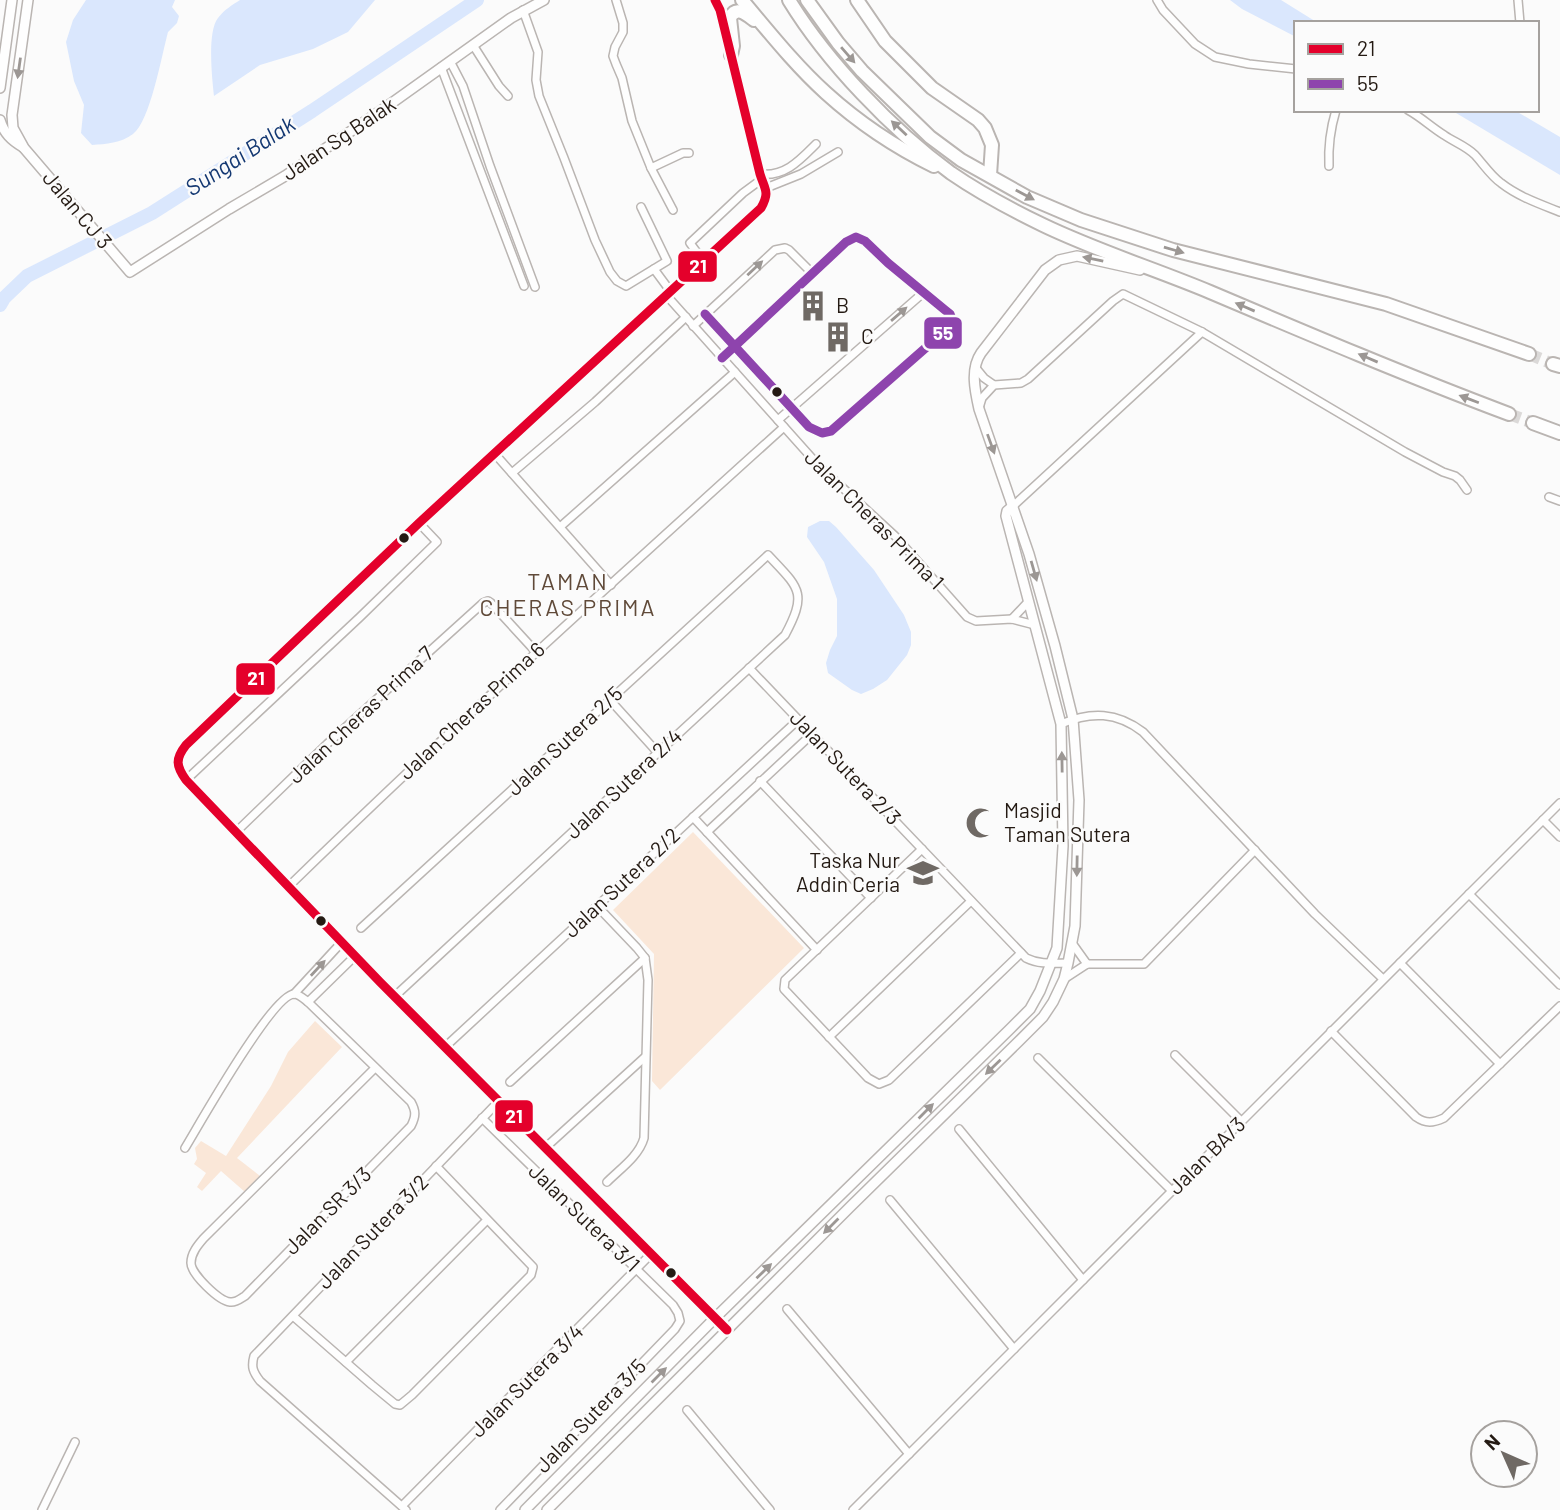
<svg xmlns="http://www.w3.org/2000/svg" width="1560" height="1510" viewBox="0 0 1560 1510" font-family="Barlow,sans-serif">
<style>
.green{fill:#fae7d8}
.water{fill:#dae7fd}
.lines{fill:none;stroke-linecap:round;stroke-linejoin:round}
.river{stroke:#dae7fd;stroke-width:14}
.motorway-tunnel{stroke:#dbd9d8;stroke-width:12;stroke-dasharray:12 6;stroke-linecap:butt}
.minor-casing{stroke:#bab5b2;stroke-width:10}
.tertiary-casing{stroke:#bab5b2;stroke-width:12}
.motorway-casing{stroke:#bab5b2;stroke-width:16}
.minor{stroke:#fefefe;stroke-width:7}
.tertiary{stroke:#fefefe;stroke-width:9}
.motorway{stroke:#fefefe;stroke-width:12}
.bus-1-casing{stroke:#fbfbfb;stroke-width:14}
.bus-2-casing{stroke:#fbfbfb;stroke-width:14}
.bus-1{stroke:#e4002b;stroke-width:9}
.bus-2{stroke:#8e44ad;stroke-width:9}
.oneway{fill:#9c9794}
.bus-dot{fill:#241a13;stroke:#fbfbfb;stroke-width:2.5}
.labels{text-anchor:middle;stroke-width:5;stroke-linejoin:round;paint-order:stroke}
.street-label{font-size:21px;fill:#241a13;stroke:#fbfbfb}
.poi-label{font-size:21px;fill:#241a13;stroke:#fbfbfb;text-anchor:start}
.water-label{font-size:23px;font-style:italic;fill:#143872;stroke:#fbfbfb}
.neighbourhood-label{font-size:23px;letter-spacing:2px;fill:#604a39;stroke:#fbfbfb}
.line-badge{stroke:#fbfbfb;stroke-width:2.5}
.badge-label{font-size:19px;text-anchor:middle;font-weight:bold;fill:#fff}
</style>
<rect width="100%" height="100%" fill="#fbfbfb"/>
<!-- green -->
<g class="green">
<path d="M693,832L804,948L660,1090L652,1081L654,954L613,910Z"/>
<path d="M315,1021L342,1047L237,1158L260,1176L245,1192L221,1171L202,1191L197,1187L206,1173L194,1164L197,1159L195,1148L201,1141L226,1156L271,1086L288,1052Z"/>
</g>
<!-- water -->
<g class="water">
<path d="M86,0H175L172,7L179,16L177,23L168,32C162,54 150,122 133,134C121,143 106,144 92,145L81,133L84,105L74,81L66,42L73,20Z"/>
<path d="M240,0H375L348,32L313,49L260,65L214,96C212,78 207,32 218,18C224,10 232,5 240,0Z"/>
<path d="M1230,0H1281L1318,23H1296V37L1242,9Z"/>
<path d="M1451,110H1514L1560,137V175Z"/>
<path d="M820,521H829L836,527L874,570L904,615L911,632V645L907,655L887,680L873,689L861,694L852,690L828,673L826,663L830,650L837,636V599L824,562L807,537L808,527Z"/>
</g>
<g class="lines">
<!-- river -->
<path class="river" d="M0,305L4,298L27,276L152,213L312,111L477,0"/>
<!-- motorway-tunnel -->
<g class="motorway-tunnel">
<path d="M1529,354L1553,364"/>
<path d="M1509,414L1533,423"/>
</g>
<!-- minor casing -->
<g class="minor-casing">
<g id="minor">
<path d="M616,0L623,23V32L615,47L613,56L616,64L622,78L632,121L651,168L673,210"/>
<path d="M715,0L720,10L727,38"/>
<path d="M1157,0L1163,10L1195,44L1215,57L1249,64L1296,69"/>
<path d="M1518,0L1520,23"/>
<path d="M523,10L538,52L536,80L539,96L564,158L595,240L610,272L617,281L626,286L667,261L641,207"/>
<path d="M473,45L499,86L508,96"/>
<path d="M450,61L463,86L490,166L535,287"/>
<path d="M441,67L524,286"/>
<path d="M1408,110C1421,117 1431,127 1444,135C1454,142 1466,146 1475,155C1484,165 1491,176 1501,183C1519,197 1540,204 1560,212"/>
<path d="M1329,166C1328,146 1330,130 1336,110"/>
<path d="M651,168L683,153H689"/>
<path d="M760,174C785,177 800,160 816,144"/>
<path d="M766,188L801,174L838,152"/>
<path d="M704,262L690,243L743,193L762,179"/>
<path d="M654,269L671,292"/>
<path d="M667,296L819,466L895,536L967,617L976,621L1012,619L1035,625"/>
<path d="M705,314L809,427L822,433L831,431L946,330L951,325L952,319L950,314L945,310L888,263L865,241L856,237L846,242L735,346L722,358"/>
<path d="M693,326L775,250L785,248L789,250L813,274"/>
<path d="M975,367L984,378L994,385"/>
<path d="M979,408L982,398L994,385L1021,383L1028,379L1113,301L1123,294L1202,332L1405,452L1443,472L1455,476L1460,480L1467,490"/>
<path d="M778,420L923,293"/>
<path d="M495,454L611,585"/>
<path d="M512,473L595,402L686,317"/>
<path d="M1549,497L1560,501"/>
<path d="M1013,506L1202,332"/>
<path d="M560,527L735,372"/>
<path d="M1012,619L1028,602"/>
<path d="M749,668L1026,958C1040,965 1054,963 1068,963"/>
<path d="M610,700L658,753"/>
<path d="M1061,724C1091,711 1117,712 1143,732L1315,914L1383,979"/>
<path d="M186,780L360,617L437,542L419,523"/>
<path d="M760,781L871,898"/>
<path d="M693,817L817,950"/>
<path d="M1543,820L1560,837"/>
<path d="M236,832L327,744L483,603L488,601L491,603L536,652"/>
<path d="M707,832L812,734"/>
<path d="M922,849L785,980L784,989L868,1078L879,1084L889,1080L1021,953"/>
<path d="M288,887C450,729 617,578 784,427"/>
<path d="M1469,894L1560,985"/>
<path d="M597,906L637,948L645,958L648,980L644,1138C639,1156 620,1169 607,1182"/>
<path d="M361,928L768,555C799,588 808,592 785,635L394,997"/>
<path d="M1072,943L1087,964"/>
<path d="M1400,963L1500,1064"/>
<path d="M1087,964H1144L1255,850"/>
<path d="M1064,979L1087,964"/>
<path d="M294,994L342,942"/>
<path d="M308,1002L355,956"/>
<path d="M1331,1031L1416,1117C1426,1124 1433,1123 1444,1118L1560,1006"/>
<path d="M829,1037L971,901"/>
<path d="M445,1047L798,720"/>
<path d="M1175,1055L1241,1121"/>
<path d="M1038,1058L1172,1191"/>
<path d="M510,1082L645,958"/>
<path d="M482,1118L673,1305L678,1313L680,1321L675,1329L500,1510"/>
<path d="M959,1129L1083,1280"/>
<path d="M185,1148C199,1125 272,995 294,994C299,994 304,999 308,1002L411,1102C416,1111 416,1116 411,1126L245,1296C240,1299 236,1303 230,1302C219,1301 191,1274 191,1263C191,1253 198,1245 204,1238L375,1068"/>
<path d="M545,1148L645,1057"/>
<path d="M890,1200L1014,1349"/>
<path d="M787,1309L909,1454"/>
<path d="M293,1316L372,1385L395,1404L400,1405L412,1395L531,1275L533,1267L436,1166"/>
<path d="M727,1330L380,982L186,780C176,766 175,759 186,745L419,523L761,208C770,192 765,190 760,174L731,53"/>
<path d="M346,1362L487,1220"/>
<path d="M687,1410L770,1510"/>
<path d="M402,1506L651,1254"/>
<path d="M42,1510L75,1442"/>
<path d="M406,1510L260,1381C253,1372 251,1367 254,1356L499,1101"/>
<path d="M853,1510L1560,803"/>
</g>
</g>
<!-- tertiary casing -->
<g class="tertiary-casing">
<g id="tertiary">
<path d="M28,0L12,115L13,128L24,148L130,272L229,209L285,176L382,110L511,18L544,0"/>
<path d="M0,88L12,0"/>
<path d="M0,120C4,133 11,140 23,147"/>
<path d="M525,1510L715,1318L1010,1029L1030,1009L1040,991L1057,948L1063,846L1061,724L1006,516L1007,511L1013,506"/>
<path d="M547,1510L850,1207L1018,1042L1043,1017L1053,1002L1064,979L1068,963L1075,926L1079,800L1073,719L1055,646L1029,554L979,409C975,391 970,369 981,353L1045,270L1059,260L1077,256L1140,270"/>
</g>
</g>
<!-- motorway casing -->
<g class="motorway-casing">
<g id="motorway">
<path d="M742,0C769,32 795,65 826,93C858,122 895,147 934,166"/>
<path d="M789,0C827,62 892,130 951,173C980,193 1012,210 1043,225C1097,251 1155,269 1210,292C1309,334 1408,376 1509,414"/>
<path d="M807,0L838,43L862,71L930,137L961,160L1027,197L1081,220L1173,250L1386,304L1529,354"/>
<path d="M857,0L885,41L932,88L978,120L985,128L992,145L990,175"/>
<path d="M731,55L733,46L730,18C736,5 746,14 754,20"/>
<path d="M1553,364L1560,366"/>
<path d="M1533,423L1560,433"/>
</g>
</g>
<!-- minor -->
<use href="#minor" class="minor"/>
<!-- tertiary -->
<use href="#tertiary" class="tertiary"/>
<!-- motorway -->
<use href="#motorway" class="motorway"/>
<!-- bus-1 casing -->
<g class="bus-1-casing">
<path id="bus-1" d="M715,0L720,10L760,174C765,190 770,192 761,208L419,523L186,745C175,759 176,766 186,780L380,982L727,1330"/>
</g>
<!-- bus-2 casing -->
<g class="bus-2-casing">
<path id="bus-2" d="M705,314L809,427L822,433L831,431L946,330L951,325L952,319L950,314L945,310L888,263L865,241L856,237L846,242L735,346L722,358"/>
</g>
<!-- bus-1 -->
<use href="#bus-1" class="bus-1"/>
<!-- bus-2 -->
<use href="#bus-2" class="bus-2"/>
</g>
<!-- one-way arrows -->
<defs><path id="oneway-solid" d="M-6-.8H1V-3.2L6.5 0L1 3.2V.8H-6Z" transform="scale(1.75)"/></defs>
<g class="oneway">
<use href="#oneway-solid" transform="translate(848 55) rotate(49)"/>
<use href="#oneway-solid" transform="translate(19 68) rotate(98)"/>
<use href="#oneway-solid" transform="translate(899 128) rotate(-137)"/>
<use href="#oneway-solid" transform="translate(1025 195) rotate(28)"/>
<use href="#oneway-solid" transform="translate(1174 250) rotate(16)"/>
<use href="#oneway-solid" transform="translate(1093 259) rotate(-168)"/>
<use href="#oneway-solid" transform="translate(755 268) rotate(-43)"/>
<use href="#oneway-solid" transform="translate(1245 307) rotate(-157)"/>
<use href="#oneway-solid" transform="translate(899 314) rotate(-41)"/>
<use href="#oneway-solid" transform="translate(1368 358) rotate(-157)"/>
<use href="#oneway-solid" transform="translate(1469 399) rotate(-159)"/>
<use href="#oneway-solid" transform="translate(991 444) rotate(70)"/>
<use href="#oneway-solid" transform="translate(1034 571) rotate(74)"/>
<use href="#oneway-solid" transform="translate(1062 762) rotate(-91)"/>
<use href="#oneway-solid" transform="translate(1077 866) rotate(91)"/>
<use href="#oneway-solid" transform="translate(318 968) rotate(-47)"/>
<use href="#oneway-solid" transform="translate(993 1067) rotate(136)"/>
<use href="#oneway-solid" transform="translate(926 1111) rotate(-45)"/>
<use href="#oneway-solid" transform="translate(831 1226) rotate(135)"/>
<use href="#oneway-solid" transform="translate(764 1271) rotate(-44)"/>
<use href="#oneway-solid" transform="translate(659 1375) rotate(-45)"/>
</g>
<!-- icons -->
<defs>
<g id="building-bare" transform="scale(2.415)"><path d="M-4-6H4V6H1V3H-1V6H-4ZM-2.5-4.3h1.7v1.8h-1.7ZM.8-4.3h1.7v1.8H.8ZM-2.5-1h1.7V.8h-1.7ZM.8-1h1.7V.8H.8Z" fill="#6f6964" stroke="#fbfbfb" stroke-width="2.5" paint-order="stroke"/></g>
<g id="mosque-bare" transform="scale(2.415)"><path d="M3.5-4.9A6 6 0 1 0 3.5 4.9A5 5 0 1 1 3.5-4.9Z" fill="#6f6964" stroke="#fbfbfb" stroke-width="2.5" paint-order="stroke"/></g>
<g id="school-bare" transform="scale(2.415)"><path d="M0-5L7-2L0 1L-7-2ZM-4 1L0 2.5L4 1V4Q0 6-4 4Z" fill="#6f6964" stroke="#fbfbfb" stroke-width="2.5" paint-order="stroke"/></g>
</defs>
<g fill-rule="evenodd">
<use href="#building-bare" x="813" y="306"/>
<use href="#building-bare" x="838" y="337"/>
<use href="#mosque-bare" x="981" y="823"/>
<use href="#school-bare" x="923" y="873"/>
</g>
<!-- markers -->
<g class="bus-dot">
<circle cx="777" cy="392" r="6"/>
<circle cx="404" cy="538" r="6"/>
<circle cx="321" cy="921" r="6"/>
<circle cx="671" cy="1273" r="6"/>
</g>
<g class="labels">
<!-- street labels -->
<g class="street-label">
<text transform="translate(339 139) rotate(-34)" y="7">Jalan Sg Balak</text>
<text transform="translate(77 210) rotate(50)" y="7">Jalan CJ 3</text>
<text transform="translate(874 520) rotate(45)" y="7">Jalan Cheras Prima 1</text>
<text transform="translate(472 711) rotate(-43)" y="7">Jalan Cheras Prima 6</text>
<text transform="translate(361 715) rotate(-43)" y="7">Jalan Cheras Prima 7</text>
<text transform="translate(565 741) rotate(-43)" y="7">Jalan Sutera 2/5</text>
<text transform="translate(845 768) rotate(46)" y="7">Jalan Sutera 2/3</text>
<text transform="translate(624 784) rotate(-43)" y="7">Jalan Sutera 2/4</text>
<text transform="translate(622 883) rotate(-43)" y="7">Jalan Sutera 2/2</text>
<text transform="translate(1207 1156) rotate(-45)" y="7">Jalan BA/3</text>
<text transform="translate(328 1211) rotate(-45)" y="7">Jalan SR 3/3</text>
<text transform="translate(584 1218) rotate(44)" y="7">Jalan Sutera 3/1</text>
<text transform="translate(373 1232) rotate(-46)" y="7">Jalan Sutera 3/2</text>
<text transform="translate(527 1381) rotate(-45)" y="7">Jalan Sutera 3/4</text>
<text transform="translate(591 1416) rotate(-46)" y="7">Jalan Sutera 3/5</text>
</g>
<!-- poi labels -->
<g class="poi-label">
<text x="836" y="313">B</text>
<text x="861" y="344">C</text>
<text x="1004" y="818">Masjid<tspan x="1004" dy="24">Taman Sutera</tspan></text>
<text x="900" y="868" text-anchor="end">Taska Nur<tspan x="900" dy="24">Addin Ceria</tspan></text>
</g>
<!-- water labels -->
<g class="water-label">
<text transform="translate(240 156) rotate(-33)" y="8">Sungai Balak</text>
</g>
<!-- neighbourhood labels -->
<g class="neighbourhood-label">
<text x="568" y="590">TAMAN<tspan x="568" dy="26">CHERAS PRIMA</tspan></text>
</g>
</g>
<g class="line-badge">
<rect x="677" y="250" width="41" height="33" rx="7" fill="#e4002b"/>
<rect x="923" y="316" width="40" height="34" rx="7" fill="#8e44ad"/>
<rect x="235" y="662" width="41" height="34" rx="7" fill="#e4002b"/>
<rect x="494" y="1099" width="40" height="34" rx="7" fill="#e4002b"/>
</g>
<g class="badge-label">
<text x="698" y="273">21</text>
<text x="943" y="340">55</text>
<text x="256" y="685">21</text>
<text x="514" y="1123">21</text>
</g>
<!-- legend -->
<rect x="1294" y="21" width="245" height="91" fill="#fbfbfb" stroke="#a5a19e" stroke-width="2"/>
<rect x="1308" y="44" width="35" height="10" fill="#e4002b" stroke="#a5a19e" stroke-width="2"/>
<text x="1357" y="56" font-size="21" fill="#241a13">21</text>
<rect x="1308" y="79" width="35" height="10" fill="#8e44ad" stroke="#a5a19e" stroke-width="2"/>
<text x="1357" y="91" font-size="21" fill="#241a13">55</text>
<!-- north arrow -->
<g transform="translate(1504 1454) rotate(315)"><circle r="33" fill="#fbfbfb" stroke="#a5a19e" stroke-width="2"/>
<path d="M0-5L12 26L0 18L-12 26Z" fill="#6f6964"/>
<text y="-10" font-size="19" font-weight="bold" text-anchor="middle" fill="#241a13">N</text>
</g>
</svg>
